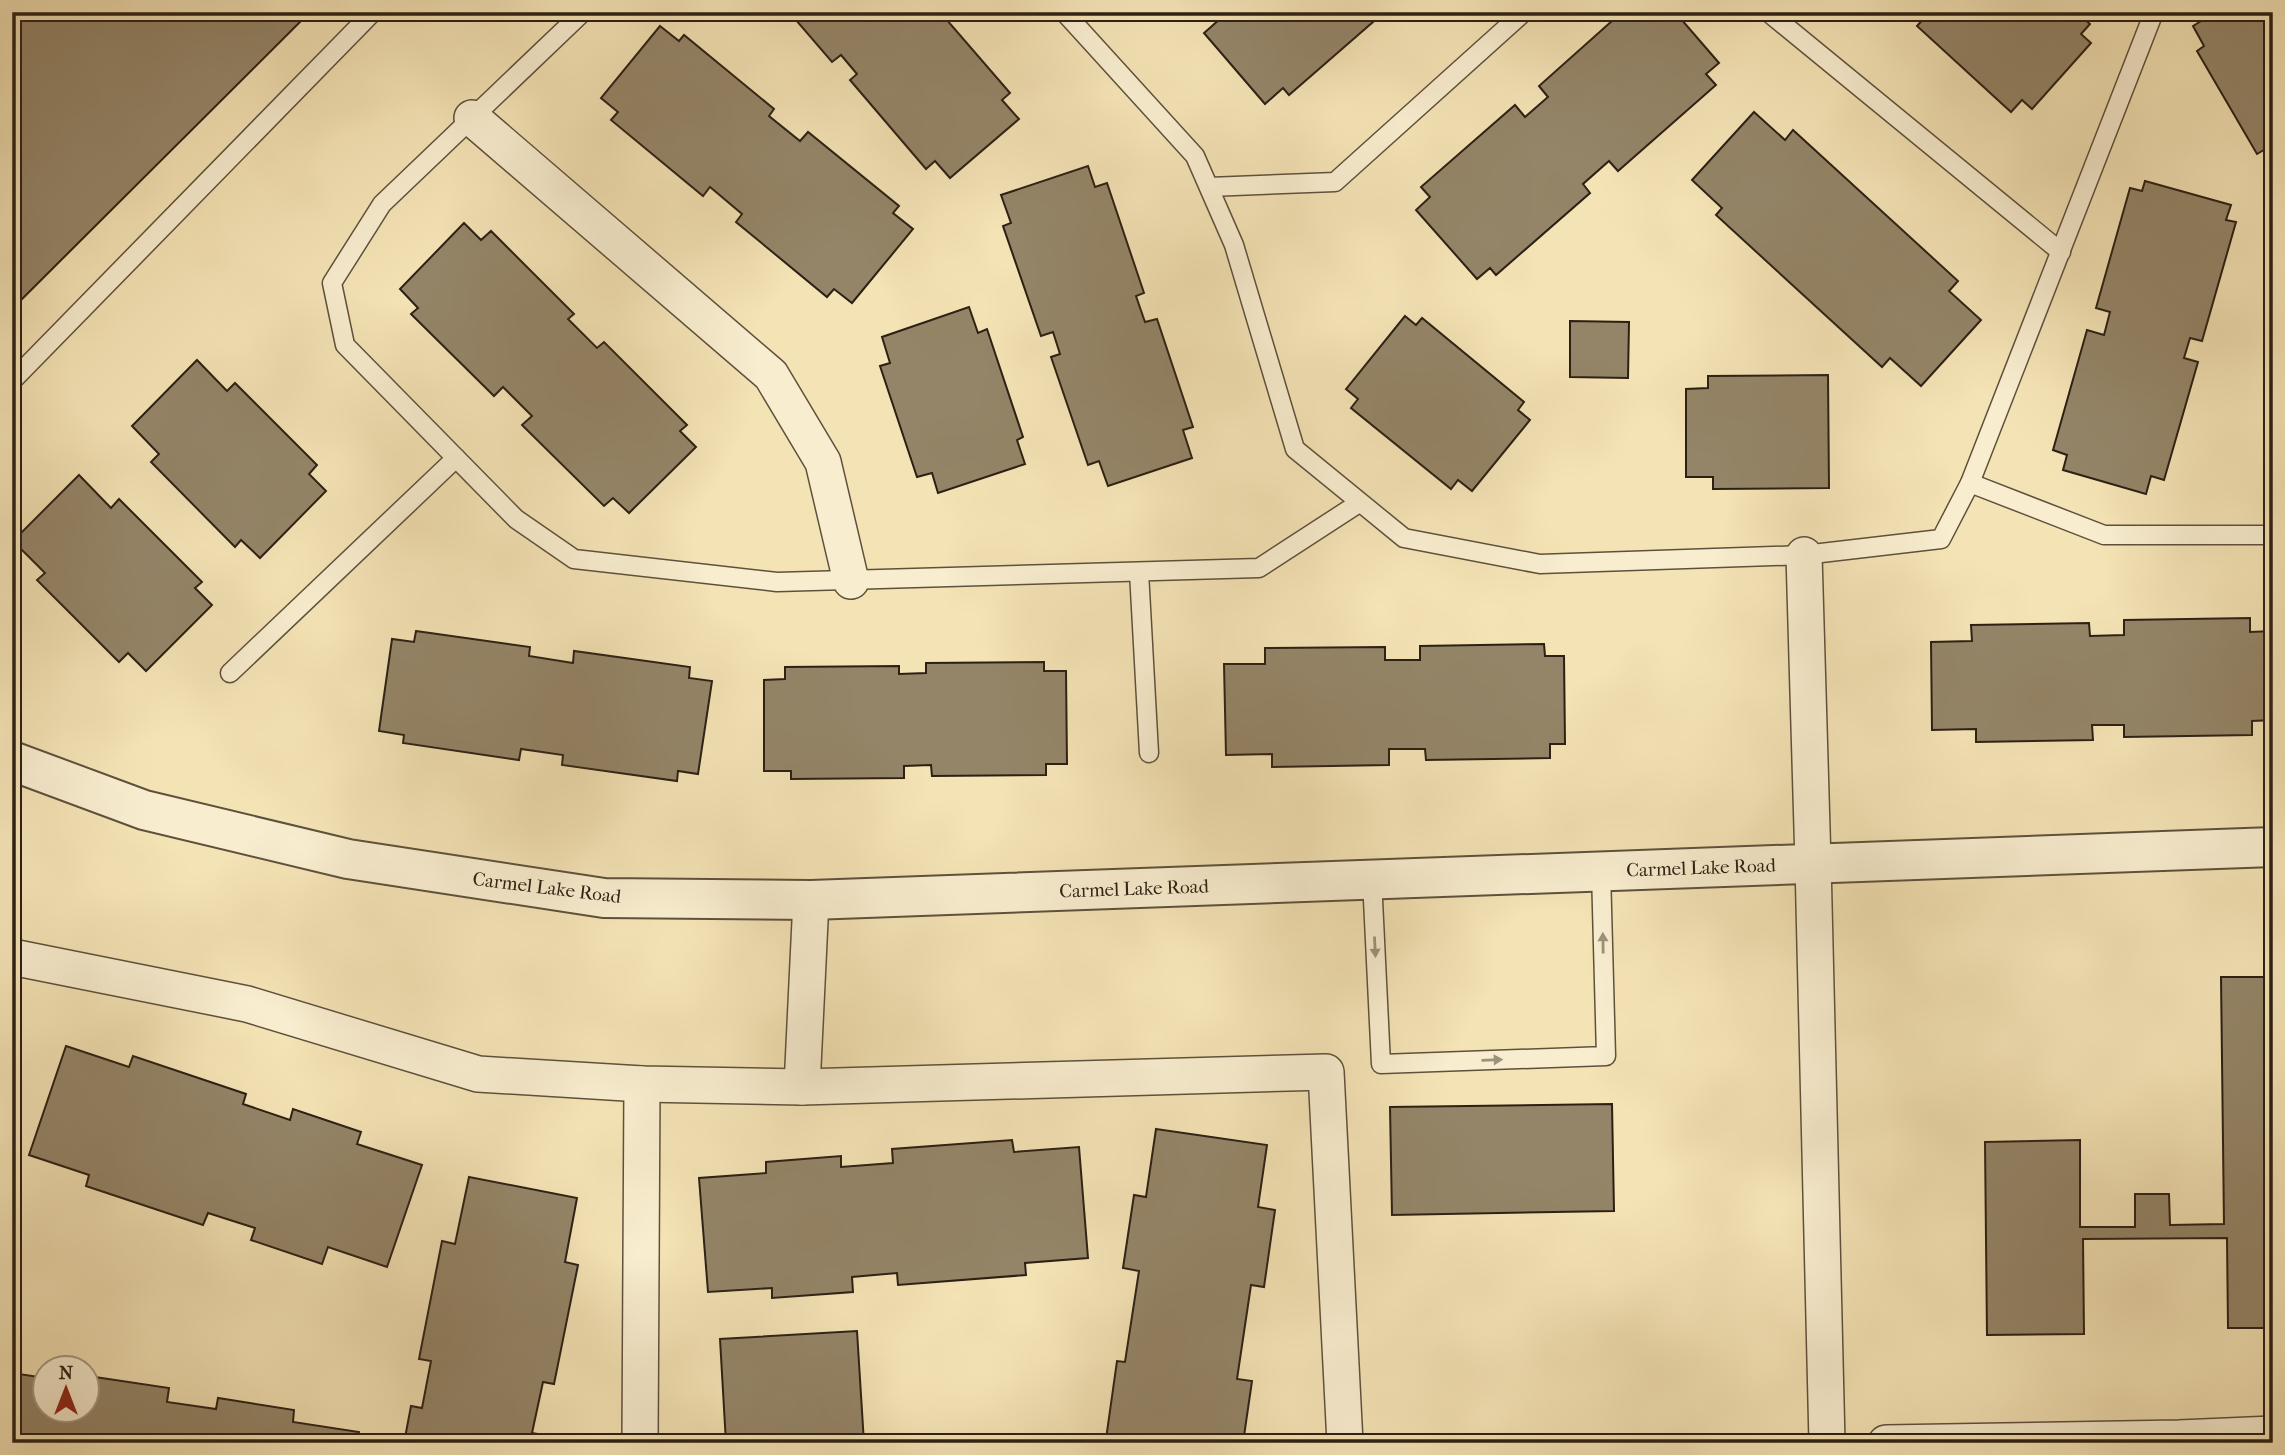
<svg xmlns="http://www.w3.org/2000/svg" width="2285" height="1455" viewBox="0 0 2285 1455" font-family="'IM FELL French Canon',serif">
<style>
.building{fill:#948568;stroke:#2c2014;stroke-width:2}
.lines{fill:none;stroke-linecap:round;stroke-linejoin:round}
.service-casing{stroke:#5e513c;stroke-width:21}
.minor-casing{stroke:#5e513c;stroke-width:38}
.tertiary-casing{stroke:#5e513c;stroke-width:42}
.service{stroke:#f8edcf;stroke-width:18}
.minor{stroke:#f8edcf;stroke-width:35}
.tertiary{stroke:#f8edcf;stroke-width:38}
.oneway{fill:#9c917b}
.labels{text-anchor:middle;stroke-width:6;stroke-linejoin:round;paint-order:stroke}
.street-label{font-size:19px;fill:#2c2014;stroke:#f8edcf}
</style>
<rect width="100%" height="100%" fill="#f4e3b5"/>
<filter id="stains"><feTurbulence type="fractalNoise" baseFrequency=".00286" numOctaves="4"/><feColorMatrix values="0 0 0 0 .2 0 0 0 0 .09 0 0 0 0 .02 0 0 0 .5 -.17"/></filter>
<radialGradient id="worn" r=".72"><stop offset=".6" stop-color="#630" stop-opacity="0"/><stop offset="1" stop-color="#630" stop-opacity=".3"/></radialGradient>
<!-- building -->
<g class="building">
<path d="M12,12H310L12,309Z"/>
<path d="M789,12H940L1010,93L1002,100L1019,119L950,178L935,161L926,169L850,80L857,74L841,55L832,62Z"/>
<path d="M1217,12H1379L1381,15L1289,95L1283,88L1265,104L1204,33L1221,18Z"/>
<path d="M1622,12H1675L1719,63L1706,74L1716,85L1618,171L1609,161L1583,184L1590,193L1496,275L1490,268L1477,279L1416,210L1430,197L1421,187L1515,105L1525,117L1548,97L1539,86Z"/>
<path d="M1919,12H2076L2090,24L2081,34L2091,43L2032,109L2022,100L2011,112L1917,26L1925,17Z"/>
<path d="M2216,12H2273V154L2269,147L2257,154L2197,51L2204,46L2193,26Z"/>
<path d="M660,26L679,41L684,35L774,109L769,116L800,141L808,132L899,206L893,213L913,229L852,303L834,289L827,297L736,222L742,214L710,187L703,196L611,120L618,112L601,98Z"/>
<path d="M1754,112L1785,140L1793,130L1958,281L1949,291L1981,320L1921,386L1890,358L1882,367L1716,215L1722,208L1692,180Z"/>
<path d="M1088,166L1095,187L1107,183L1144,293L1136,296L1145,322L1157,319L1193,427L1183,430L1192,458L1108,486L1099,461L1088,465L1051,357L1060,354L1053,332L1041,336L1003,226L1011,223L1001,195Z"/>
<path d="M2145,181L2231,205L2226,220L2236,222L2202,341L2190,338L2184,358L2198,362L2164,480L2151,476L2146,494L2063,470L2067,455L2053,450L2087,330L2104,335L2110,312L2096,308L2130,188L2142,191Z"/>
<path d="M464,223L481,240L491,231L574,314L568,319L597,348L604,342L687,425L680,431L696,447L629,513L613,498L604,506L522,425L532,416L503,387L494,396L411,314L418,308L400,289Z"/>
<path d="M969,307L978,333L987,329L1023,437L1017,440L1025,464L938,493L932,473L917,477L880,366L890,363L882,337Z"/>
<path d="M1405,316L1416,325L1422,318L1524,402L1518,410L1530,420L1472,491L1458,480L1451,489L1351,408L1358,399L1346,389Z"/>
<path d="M1570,321L1629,322L1628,378L1570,377Z"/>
<path d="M197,360L227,391L235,383L317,465L309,474L326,491L260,558L241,540L235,547L151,462L159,454L132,426Z"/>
<path d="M1828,375L1829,488L1713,489V477H1686V389L1708,388V376Z"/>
<path d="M79,475L111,508L119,499L202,582L195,588L212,605L146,671L128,653L119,662L37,580L45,573L13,541Z"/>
<path d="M2250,618V632L2273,631V720L2252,721V735L2124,737V725H2092L2093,740L1976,742V729L1932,730L1931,642L1972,641L1971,625L2089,623L2090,636L2124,635V620Z"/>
<path d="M416,631L530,647L529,656L573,663L574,651L690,667L689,678L712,681L698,774L678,771L677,781L562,765L563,755L521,749L519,760L403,743L404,735L379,731L392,639L414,642Z"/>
<path d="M1544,644L1545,656H1564L1565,744H1550V758L1426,760L1425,749H1389V765L1272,767V754L1226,755L1224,664H1265V648L1385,647V660H1420V646Z"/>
<path d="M1044,662V671H1066L1067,764H1046V775L932,776L931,765L904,766V778L791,779V771H764V680L785,679V667L899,666V674L926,673V663Z"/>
<path d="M2221,977H2273V1328H2228L2227,1238L2083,1239L2084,1334L1987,1335L1985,1142L2080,1140V1227H2135V1194H2169L2170,1225L2224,1224Z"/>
<path d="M66,1046L129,1067L133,1056L246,1094L243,1104L290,1120L293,1109L361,1132L357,1144L422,1165L387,1267L328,1247L322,1264L251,1240L255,1228L208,1213L203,1225L86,1186L89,1175L29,1155Z"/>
<path d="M1612,1104L1614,1211L1392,1215L1390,1107Z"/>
<path d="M1156,1129L1267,1145L1258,1207L1275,1210L1264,1287L1251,1285L1237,1379L1252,1381L1243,1443H1121L1106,1439L1117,1361L1125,1362L1139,1271L1123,1268L1134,1195L1146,1197Z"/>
<path d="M1012,1140L1014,1152L1079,1147L1088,1258L1025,1263L1026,1275L898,1285L897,1273L852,1277L853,1292L772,1298V1288L708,1292L699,1178L766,1173V1162L841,1156V1167L893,1163L892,1149Z"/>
<path d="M469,1177L577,1198L565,1262L578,1265L554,1384L543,1382L532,1433L544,1435L542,1443H404L411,1406L422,1408L431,1361L419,1359L442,1241L455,1244Z"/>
<path d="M857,1331L864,1443H726L720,1339Z"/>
<path d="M12,1373L46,1378V1410H88V1376L169,1388L167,1402L216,1409L218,1398L294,1410L293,1422L359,1432L357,1443H12Z"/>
</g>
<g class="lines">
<!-- service casing -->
<g class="service-casing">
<g id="service">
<path d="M583,12L382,204L332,283L345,345L516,519L574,559L777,582L1259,568L1359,503"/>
<path d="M1064,12L1195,156L1234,245L1295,449L1404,538L1540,564L1804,555L1941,539L1970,483L2154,12"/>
<path d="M1768,12L2061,252"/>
<path d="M1209,187L1335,182L1524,12"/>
<path d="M12,381L373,12"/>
<path d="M1970,483L2104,535H2273"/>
<path d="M1139,572L1149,753"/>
<path d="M230,673L456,458"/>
<path d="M1372,879L1381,1064L1606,1056L1601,871"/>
</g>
</g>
<!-- minor casing -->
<g class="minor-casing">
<g id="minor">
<path d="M472,118L771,375L823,462L851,581"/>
<path d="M1804,555L1813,863L1827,1443"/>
<path d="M12,957L247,1004L478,1074L642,1084L802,1087L1326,1072L1345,1443"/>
<path d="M802,1087L811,900"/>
<path d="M640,1443L642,1084"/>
<path d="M1886,1443L2179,1438L2273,1434"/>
</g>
</g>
<!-- tertiary casing -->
<g class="tertiary-casing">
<path id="tertiary" d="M12,761L144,810L348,859L604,898L811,900L2273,847"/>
</g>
<!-- service -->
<use href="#service" class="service"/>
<!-- minor -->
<use href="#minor" class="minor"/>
<!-- tertiary -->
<use href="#tertiary" class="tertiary"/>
</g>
<!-- one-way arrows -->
<defs><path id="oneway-solid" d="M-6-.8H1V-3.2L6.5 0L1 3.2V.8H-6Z" transform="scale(1.75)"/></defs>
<g class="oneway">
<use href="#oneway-solid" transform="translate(1603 943) rotate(-91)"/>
<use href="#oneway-solid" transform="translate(1375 947) rotate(87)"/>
<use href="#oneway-solid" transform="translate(1492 1060) rotate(-2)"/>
</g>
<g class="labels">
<!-- street labels -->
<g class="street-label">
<text transform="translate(1701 867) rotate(-2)" y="7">Carmel Lake Road</text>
<text transform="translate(547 887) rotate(7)" y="7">Carmel Lake Road</text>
<text transform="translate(1134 888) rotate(-2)" y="7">Carmel Lake Road</text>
</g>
</g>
<!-- margin -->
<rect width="2285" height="1455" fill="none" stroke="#f4e3b5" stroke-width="42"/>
<rect x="14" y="14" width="2257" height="1427" fill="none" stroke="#2c2014" stroke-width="3.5"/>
<rect x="21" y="21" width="2243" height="1413" fill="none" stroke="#2c2014" stroke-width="2"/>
<!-- north arrow -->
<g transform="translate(66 1389)"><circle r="33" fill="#f8edcf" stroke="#a69b84" stroke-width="2"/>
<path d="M0-5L12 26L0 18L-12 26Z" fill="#8f2418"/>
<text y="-10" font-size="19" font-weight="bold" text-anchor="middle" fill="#2c2014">N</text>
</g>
<rect width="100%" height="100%" filter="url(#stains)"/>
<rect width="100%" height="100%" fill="url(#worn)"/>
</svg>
